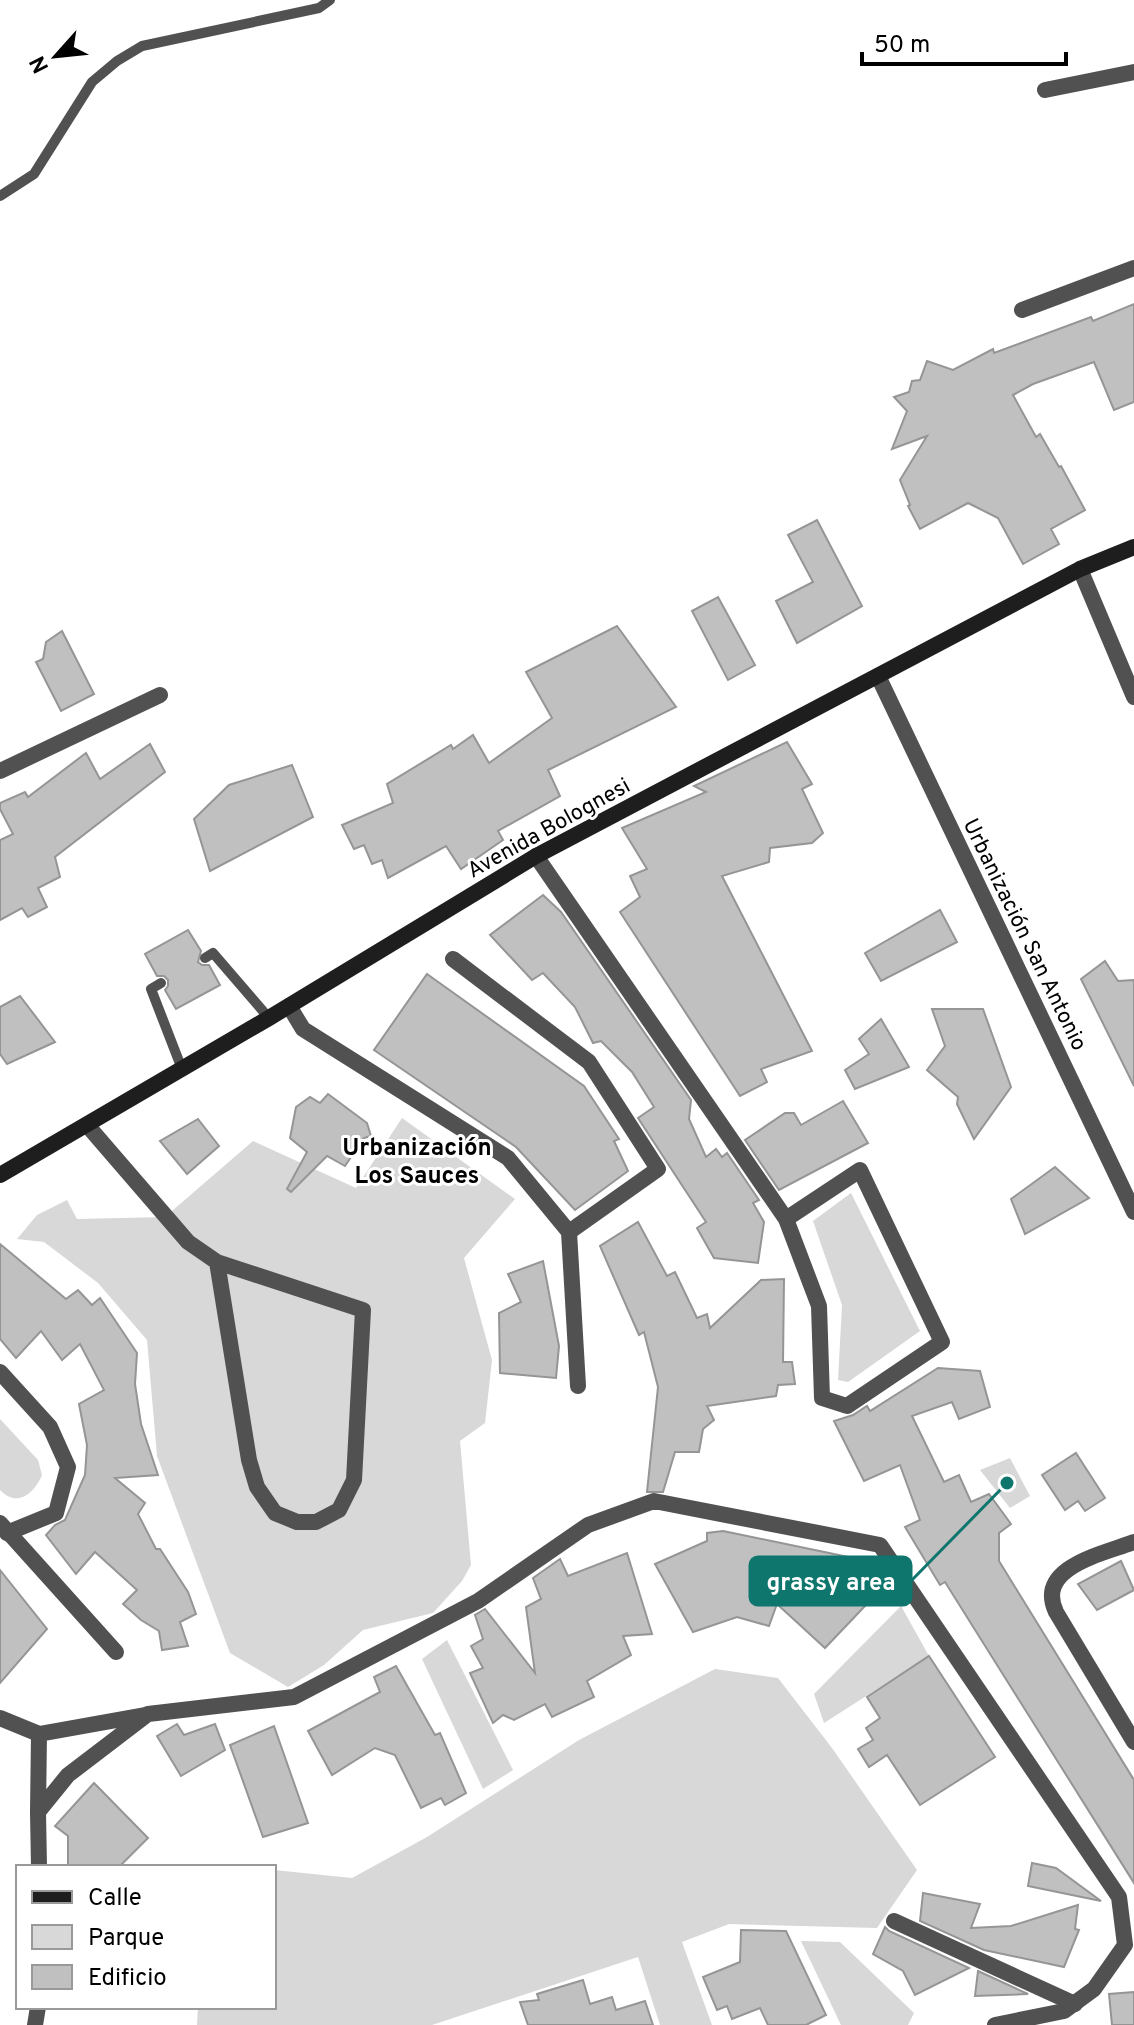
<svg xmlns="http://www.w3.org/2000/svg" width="1134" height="2025" viewBox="0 0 1134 2025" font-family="Overpass,sans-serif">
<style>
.green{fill:#d8d8d8}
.building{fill:#c0c0c0;stroke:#959595;stroke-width:2}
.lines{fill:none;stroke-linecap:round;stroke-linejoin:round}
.service{stroke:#515151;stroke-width:10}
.minor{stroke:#515151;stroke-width:16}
.secondary{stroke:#1e1e1e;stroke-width:16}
.labels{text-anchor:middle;stroke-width:6;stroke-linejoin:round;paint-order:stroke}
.street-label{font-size:22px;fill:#000;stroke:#fff}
.neighbourhood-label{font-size:24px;font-weight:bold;fill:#000;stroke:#fff}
.leader{fill:none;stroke:#0f766e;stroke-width:3}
.callout-dot{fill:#0f766e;stroke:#fff;stroke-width:3}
.callout{fill:#0f766e;stroke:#0f766e;stroke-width:3}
.callout-label{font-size:24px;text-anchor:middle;font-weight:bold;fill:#fff}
</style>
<rect width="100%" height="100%" fill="#fff"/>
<!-- green -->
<g class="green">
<path d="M402,1118L515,1199L464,1258L492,1360L485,1423L460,1441L471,1565L462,1581L433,1613L363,1630L324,1665L288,1687L230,1653L157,1456L147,1340L98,1283L44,1242L17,1239L37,1215L67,1200L77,1219L165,1217L253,1141L356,1188Z"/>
<path d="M851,1193L920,1331L848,1382L838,1380L842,1305L813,1221Z"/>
<path d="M0,1419L38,1460L42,1475C34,1494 17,1508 0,1490Z"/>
<path d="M1010,1458L1030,1496L1010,1508L980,1470Z"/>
<path d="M901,1606L929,1656L824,1723L814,1694Z"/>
<path d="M447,1640L513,1770L483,1789L422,1659Z"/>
<path d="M715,1669L778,1678L832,1748L917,1870L877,1928L729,1924L682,1942L712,2025H660L638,1957L432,2025H197L198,2007H274V1870L352,1878L427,1837L579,1740Z"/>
<path d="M801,1941L840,1942L914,2013L908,2025H841Z"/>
</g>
<!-- building -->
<g class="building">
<path d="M1134,304V402L1114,410L1094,362L1033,384L1013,395L1036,437L1040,434L1059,467L1061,466L1085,510L1051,529L1059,544L1023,564L998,518L968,503L920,529L908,506L910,505L900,480L927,436L892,449L907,411L894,397L909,392L912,381L920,380L927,361L953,370L993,349L994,353L1091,317L1093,321Z"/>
<path d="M817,520L862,606L797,643L776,601L813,582L788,535Z"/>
<path d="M718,597L755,665L728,680L692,611Z"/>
<path d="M617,626L676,707L548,770L560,796L498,831L503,840L461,869L446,846L388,878L382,860L372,864L364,845L354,849L342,825L393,803L387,784L451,745L453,749L473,735L489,763L552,718L526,672Z"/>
<path d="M62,631L94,694L61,711L36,662L43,659L46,642Z"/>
<path d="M787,742L812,784L802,789L823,833L812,843L770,848L769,862L722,876L812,1051L761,1069L767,1082L740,1096L620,912L640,897L630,876L647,869L622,828L706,792L694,786Z"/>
<path d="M150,744L165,772L55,857L60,877L38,888L47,907L28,917L22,908L0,920V840L13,834L0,809V803L25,792L28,797L86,753L100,779Z"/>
<path d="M292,765L313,817L210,871L194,819L229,785Z"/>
<path d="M543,895L561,912L691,1100L689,1119L706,1157L716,1149L722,1157L727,1153L759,1200L753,1203L764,1222L758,1263L714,1258L697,1228L706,1222L638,1118L654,1107L632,1072L601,1041L593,1043L575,1007L543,973L532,980L490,935Z"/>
<path d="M940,910L957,942L881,981L865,953Z"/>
<path d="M188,930L201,951L198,962L202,965H209L220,985L176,1009L165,990L168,986V980L164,976H157L145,954Z"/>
<path d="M1105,961L1118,981L1134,980V1086L1081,979Z"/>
<path d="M427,974L584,1086L619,1139L614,1141L628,1171L575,1210L516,1147L374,1050Z"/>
<path d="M20,996L55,1042L7,1064L0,1054V1007Z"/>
<path d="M932,1009H983L1011,1087L974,1139L957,1104L958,1097L927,1070L945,1046Z"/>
<path d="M881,1019L909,1067L855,1089L845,1070L869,1054L859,1039Z"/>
<path d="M328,1094L367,1123L371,1136L364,1138L345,1166L327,1156L291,1192L287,1189L307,1152L290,1138L296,1107L310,1097L320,1103Z"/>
<path d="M843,1101L868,1143L779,1190L745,1140L785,1113H794L801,1125Z"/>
<path d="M198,1119L219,1146L187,1174L160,1141Z"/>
<path d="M1055,1167L1089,1198L1025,1234L1011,1199Z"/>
<path d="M638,1222L667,1276L675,1272L697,1318L707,1314L710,1328L761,1280L784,1279L783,1362H792L795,1384L778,1385L776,1396L707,1406L714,1420L703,1429L699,1452H675L663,1492H647L658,1387L644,1332L639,1335L600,1246Z"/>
<path d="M0,1244L66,1299L78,1290L92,1305L100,1298L137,1353L135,1384L141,1424L158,1475L115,1478L145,1503L138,1514L156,1549H160L188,1592L196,1614L180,1622L188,1646L162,1650L159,1631L141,1620L123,1604L137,1590L95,1552L76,1574L46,1535L55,1525L65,1520L85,1475L87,1445L79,1404L104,1390L80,1344L62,1360L41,1331L16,1358L0,1339Z"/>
<path d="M543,1261L559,1346L556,1378L500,1373L499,1313L521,1302L508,1274Z"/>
<path d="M938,1368L980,1371L990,1407L959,1419L952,1402L912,1416L944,1482L959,1475L971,1502L989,1494L1011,1524L999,1533V1561L1134,1780V1883L945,1582L940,1585L905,1527L920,1520L900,1465L864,1481L834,1421L853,1415L867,1406L870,1411Z"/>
<path d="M1076,1453L1105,1498L1085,1511L1078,1501L1065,1510L1042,1475Z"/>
<path d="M723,1531L853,1558L884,1586L825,1648L777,1604L769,1626L737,1617L693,1632L655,1564L707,1541V1533Z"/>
<path d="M627,1553L652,1634L623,1636L631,1655L587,1681L594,1697L552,1717L545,1704L514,1720L503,1715L493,1723L470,1673L483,1668L471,1646L483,1639L475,1615L485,1609L535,1673L526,1607L541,1599L533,1578L560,1559L568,1576Z"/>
<path d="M1121,1561L1134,1590L1097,1610L1078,1584Z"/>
<path d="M0,1570L47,1629L0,1683Z"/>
<path d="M929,1656L995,1757L920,1805L887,1755L869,1767L858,1749L873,1740L866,1728L880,1718L867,1697Z"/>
<path d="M396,1666L435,1735L440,1733L466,1793L445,1805L441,1798L421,1808L395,1755L375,1748L332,1775L308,1731L380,1692L374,1677Z"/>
<path d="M177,1724L184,1735L215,1724L225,1750L181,1776L157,1736Z"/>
<path d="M274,1726L308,1823L263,1837L230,1745Z"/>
<path d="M94,1783L148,1838L119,1867H68V1836L55,1826Z"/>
<path d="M1032,1863L1056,1868L1101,1901L1028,1886Z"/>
<path d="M923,1893L980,1904L971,1928L1011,1926L1078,1905L1075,1929L1079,1930L1064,1967L984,1950L920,1921Z"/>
<path d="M885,1927L889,1931L969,1968L915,1995L903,1971L873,1954Z"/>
<path d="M741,1930L786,1931L826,2015L806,2025H768L760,2008L732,2019L727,2006L717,2010L703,1977L740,1962Z"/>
<path d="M978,1971L1028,1994L975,1996Z"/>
<path d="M583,1980L590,2004L612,1997L616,2010L645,2001L653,2025H528L520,2002L539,2000L537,1994Z"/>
<path d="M1134,1992V2025H1112L1109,1994Z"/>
</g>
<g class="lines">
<!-- service -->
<g class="service">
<path d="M0,196L34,174L92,82L117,61L142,46L319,8L330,0"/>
<path d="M205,958L213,953L269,1018"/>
<path d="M161,983L151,989L182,1069"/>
</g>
<!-- minor -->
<g class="minor">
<path d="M1045,90L1134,72"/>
<path d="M1022,310L1134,268"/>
<path d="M1080,569L1134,697"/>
<path d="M878,676L1134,1212"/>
<path d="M0,771L160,695"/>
<path d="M536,856L786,1219L819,1306L822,1398L847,1406L942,1342L860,1170L786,1219"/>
<path d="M453,959L589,1062L658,1169L569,1232"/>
<path d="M289,1006L303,1029L508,1158L569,1232L578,1386"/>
<path d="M87,1125L188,1242L217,1262L363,1310L354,1480L339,1510L316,1522H297L275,1513L257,1487L249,1460L217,1262"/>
<path d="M0,1372L50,1427L68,1467L56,1513L7,1533"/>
<path d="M0,1523L116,1652"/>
<path d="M1134,1542C1103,1554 1035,1567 1056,1612L1134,1742"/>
<path d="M0,1718L39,1734"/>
<path d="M38,1812L39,1734L145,1715"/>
<path d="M39,1867L38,1812L68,1775L148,1714L294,1697L478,1601L588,1525L654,1501L880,1545L1119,1897L1125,1945L1094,1989L1064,2011L995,2025"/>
<path d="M894,1921L1075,2004"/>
<path d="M35,2025L38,2007"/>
</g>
<!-- secondary -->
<path class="secondary" d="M0,1175L269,1018L536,856L1080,569L1134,547"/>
</g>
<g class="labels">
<!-- street labels -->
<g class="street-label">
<text transform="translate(548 827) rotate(-29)" y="8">Avenida Bolognesi</text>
<text transform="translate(1026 934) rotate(64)" y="8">Urbanización San Antonio</text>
</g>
<!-- neighbourhood labels -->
<g class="neighbourhood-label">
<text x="417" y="1155">Urbanización<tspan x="417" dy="28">Los Sauces</tspan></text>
</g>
</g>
<!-- callouts -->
<path class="leader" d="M1007 1483L911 1581"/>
<circle class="callout-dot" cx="1007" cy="1483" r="8"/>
<rect class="callout" x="750" y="1557" width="161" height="48" rx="8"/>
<g class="callout-label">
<text x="831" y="1590">grassy area</text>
</g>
<!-- legend -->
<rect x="16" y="1865" width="260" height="144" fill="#ffffff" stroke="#999999" stroke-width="2"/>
<rect x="32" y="1891" width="40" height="12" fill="#1e1e1e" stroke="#999999" stroke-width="2"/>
<text x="88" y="1905" font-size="24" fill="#000000">Calle</text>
<rect x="32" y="1925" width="40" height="24" fill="#d8d8d8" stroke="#999999" stroke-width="2"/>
<text x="88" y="1945" font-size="24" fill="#000000">Parque</text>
<rect x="32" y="1965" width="40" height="24" fill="#c0c0c0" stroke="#999999" stroke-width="2"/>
<text x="88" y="1985" font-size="24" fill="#000000">Edificio</text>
<!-- north arrow -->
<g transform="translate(56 56) rotate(243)" stroke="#ffffff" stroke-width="6" paint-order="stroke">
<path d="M0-6L14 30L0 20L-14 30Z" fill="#000000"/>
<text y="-12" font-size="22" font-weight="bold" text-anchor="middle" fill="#000000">N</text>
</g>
<!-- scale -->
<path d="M862 52v12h204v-12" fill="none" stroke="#000000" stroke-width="4"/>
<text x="874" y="52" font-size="24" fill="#000000" stroke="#ffffff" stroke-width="6" paint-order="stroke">50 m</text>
</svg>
